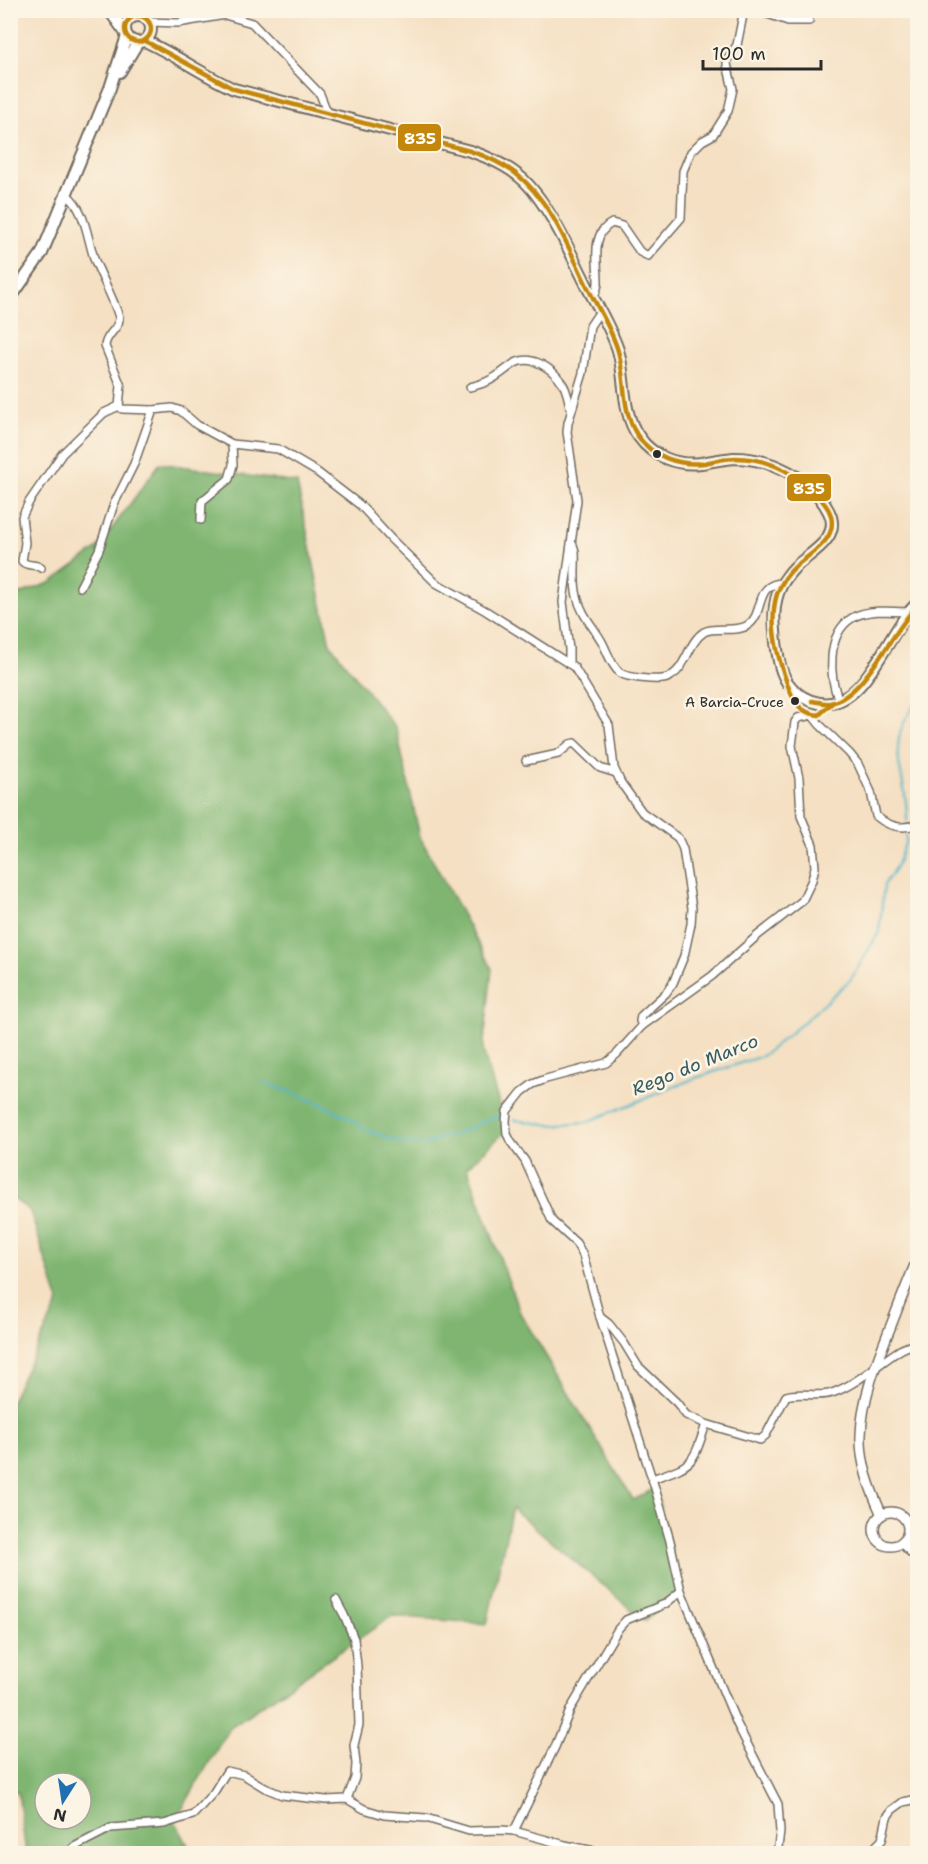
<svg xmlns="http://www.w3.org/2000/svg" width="928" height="1864" viewBox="0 0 928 1864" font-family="'Shantell Sans',sans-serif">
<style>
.forest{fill:#7fb571;stroke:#55704e;stroke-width:1.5;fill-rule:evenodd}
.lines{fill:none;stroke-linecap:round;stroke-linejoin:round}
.stream{stroke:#4db6cb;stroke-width:2}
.minor-casing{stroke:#726a60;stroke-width:10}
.tertiary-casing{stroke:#726a60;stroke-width:12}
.primary-casing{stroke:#726a60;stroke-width:14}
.minor{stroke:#fff;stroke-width:7}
.tertiary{stroke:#fff;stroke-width:9}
.primary{stroke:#fff;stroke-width:10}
.bus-1-casing{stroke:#fcf5e5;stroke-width:9}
.bus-1{stroke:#c4870b;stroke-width:4.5}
.bus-dot{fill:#2b2b2b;stroke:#fcf5e5;stroke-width:2}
.labels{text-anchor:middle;stroke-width:5;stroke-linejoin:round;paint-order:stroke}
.bus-label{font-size:14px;fill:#2b2b2b;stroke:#fcf5e5;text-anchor:end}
.water-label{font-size:18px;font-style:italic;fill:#375c63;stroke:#fcf5e5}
.line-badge{stroke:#fcf5e5;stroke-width:2}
.badge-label{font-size:16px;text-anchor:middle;font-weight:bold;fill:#fff}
</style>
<rect width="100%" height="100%" fill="#fcf5e5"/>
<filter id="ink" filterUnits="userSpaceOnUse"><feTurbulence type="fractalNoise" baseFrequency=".0167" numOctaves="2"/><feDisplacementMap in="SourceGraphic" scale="12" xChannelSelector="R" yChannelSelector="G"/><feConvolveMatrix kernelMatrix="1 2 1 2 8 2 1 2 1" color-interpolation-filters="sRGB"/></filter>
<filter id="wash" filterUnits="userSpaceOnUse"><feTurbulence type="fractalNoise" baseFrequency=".008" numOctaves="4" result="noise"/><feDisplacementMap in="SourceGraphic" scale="24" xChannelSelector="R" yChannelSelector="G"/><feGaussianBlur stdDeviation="1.35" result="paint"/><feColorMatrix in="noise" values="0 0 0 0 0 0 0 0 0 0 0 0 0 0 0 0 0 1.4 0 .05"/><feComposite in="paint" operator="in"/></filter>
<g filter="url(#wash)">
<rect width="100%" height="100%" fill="#f5e0c3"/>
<!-- forest -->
<path class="forest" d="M160,463L297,483L330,644L396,728L420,837L492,969L483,1051L507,1130L467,1167L520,1313L633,1500L655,1488L681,1591L645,1621L512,1508L487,1624L392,1616L229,1728L175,1821L192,1853H26L18,1792L10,1791V1403L59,1302L30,1211L11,1197V597L50,583L97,549ZM45,1783H81V1819H45Z"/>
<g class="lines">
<!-- stream -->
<g class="stream">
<path d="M907,821C908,770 880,749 918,700"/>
<path d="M263,1082L312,1100L344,1115L367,1130L396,1141L412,1144L425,1145L440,1138L456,1135L485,1120L495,1117L501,1118"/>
<path d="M514,1120L551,1125L587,1122L693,1079L762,1056L798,1027L851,979L879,932L884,885L897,865L906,841V835"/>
</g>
</g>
</g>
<g filter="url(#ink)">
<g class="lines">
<!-- minor casing -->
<g class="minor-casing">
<g id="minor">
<path d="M756,10L788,21H809"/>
<path d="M150,22L178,23L225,15L252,23L320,94L328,114"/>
<path d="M66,194C86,209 87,239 95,261C103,280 113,298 119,317C120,329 106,333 105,346L121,386L119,406L122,409L153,410L172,408L181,411L197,425L232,444L278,449L317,472L360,505L391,539L436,583L486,611L574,667L609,725L614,768L621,783L642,812L678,838L683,849L692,908L691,924L684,956L673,983L666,993L641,1016L640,1021L642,1026"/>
<path d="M594,298C595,294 597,289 598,284C599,265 589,234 612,223L622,226L640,252L648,256L681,218L683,171L691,152L702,141L713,135L728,111L733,89L727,64L728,59L737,45L744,10"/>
<path d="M470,387C477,385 486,383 492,379C500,375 507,368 515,363C532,354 553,369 562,383C568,391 568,401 571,410"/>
<path d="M201,520L202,501L229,479L233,465L232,444"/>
<path d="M573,545L575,551C576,566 573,581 577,596C581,614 592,625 601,640C607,650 610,664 619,672C625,678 659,681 667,678C687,670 687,643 704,632C714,626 738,633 748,625C765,614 754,583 783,583"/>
<path d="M41,568C35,563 26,567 22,561L25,543L22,517L29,502L62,454L104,413L119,406"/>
<path d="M80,587L99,550L114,504L134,464L153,410"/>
<path d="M569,664V649L563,602L577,500L567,432L568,423L583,373L590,326L600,311"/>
<path d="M839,701C829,677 826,634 852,618C867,609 891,611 908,612"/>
<path d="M526,761L558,754L570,744L574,743L600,768L616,773"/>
<path d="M600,1317L609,1324L624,1343L638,1366L677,1403L686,1415L706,1424"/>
<path d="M652,1479C694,1464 692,1466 706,1424L760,1440L766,1435L786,1396C801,1391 817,1398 832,1393C856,1385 879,1363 900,1350C905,1347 912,1345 918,1343"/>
<path d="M336,1600L344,1615L354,1639L357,1666L359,1725L354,1745L356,1764L355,1778L347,1799"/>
<path d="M514,1831L555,1747L571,1708L618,1629L626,1620L665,1604L681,1591"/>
<path d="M67,1854L74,1847L111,1828L164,1824L193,1815L214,1792L227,1771L244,1775L265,1788L282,1795L326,1800L347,1799L364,1809L384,1815L426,1818L469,1831L501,1830L514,1831L565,1845L609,1854"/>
<path d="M777,1854L780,1832L778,1804L737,1724L681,1591L670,1541L655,1488L600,1317L583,1255L576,1243L552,1221L525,1161L511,1142L507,1134L506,1121L507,1111L522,1092L533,1084L546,1079L606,1063L617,1054L642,1026L712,976L757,936L802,901L812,880L815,867L813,845L801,816L799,778L792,746L795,722L798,718L812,715L820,725L849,753L858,764L871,792L876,816C889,827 902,830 918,824"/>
<path d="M868,1854L882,1840L887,1817L892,1810L903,1802L918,1799"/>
</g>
</g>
<!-- tertiary casing -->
<g class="tertiary-casing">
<g id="tertiary">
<circle cx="891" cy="1529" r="17"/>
<path d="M882,1515C870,1489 860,1463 861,1435C862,1398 877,1361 890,1328C899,1305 908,1281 918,1258"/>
<path d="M902,1543L918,1558"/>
</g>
</g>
<!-- primary casing -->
<g class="primary-casing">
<g id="primary">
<path d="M109,10L125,32"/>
<circle cx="138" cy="29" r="13"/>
<path d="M145,41C176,55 203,75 234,89L470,151C488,157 505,164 520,177C547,199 573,258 589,290C599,309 611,329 618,350C626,377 621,413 639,437C653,457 677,466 701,463C712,461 723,459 734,458C771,458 812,478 829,512C842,538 810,553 795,567C789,573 785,579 781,586C772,604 774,623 776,642C778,657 780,675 791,687C798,695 808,701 819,703C866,711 888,628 918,603"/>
<path d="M120,72L138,42"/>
<path d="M10,299L42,253L110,88L127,36"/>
</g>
</g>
<!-- minor -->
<use href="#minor" class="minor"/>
<!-- tertiary -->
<use href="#tertiary" class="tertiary"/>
<!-- primary -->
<use href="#primary" class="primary"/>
<!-- bus-1 casing -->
<g class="bus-1-casing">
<g id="bus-1">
<circle cx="138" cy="29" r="13"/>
<path d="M145,41L234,89L470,151C486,156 501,163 515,173C552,201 569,250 589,290C599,310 612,330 618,351C626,379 621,410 637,435C652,457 679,466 704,463C715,461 725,458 736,458C763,458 790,469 809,488C818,496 828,505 831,516C837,540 812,552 797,565C789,572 781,583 777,594C768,623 777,656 787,683C793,701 799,713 819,715L832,703"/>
<path d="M812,701C818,702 825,704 830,703C864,697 894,629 918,604"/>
</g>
</g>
<!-- bus-1 -->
<use href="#bus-1" class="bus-1"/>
</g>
</g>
<!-- markers -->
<g class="bus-dot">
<circle cx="657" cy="454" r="5"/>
<circle cx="795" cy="701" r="5"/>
</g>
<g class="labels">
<!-- bus labels -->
<g class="bus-label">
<text x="784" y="707">A Barcia-Cruce</text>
</g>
<!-- water labels -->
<g class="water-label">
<text transform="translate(695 1065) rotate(-22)" y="6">Rego do Marco</text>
</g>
</g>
<g class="line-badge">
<rect x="397" y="123" width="45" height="29" rx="6" fill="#c4870b"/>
<rect x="786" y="473" width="46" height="29" rx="6" fill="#c4870b"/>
</g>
<g class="badge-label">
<text x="420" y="144">835</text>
<text x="809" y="494">835</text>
</g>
<!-- margin -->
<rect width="928" height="1864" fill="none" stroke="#fcf5e5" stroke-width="36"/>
<!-- north arrow -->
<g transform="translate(63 1801) rotate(192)"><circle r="28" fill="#fcf5e5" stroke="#a8a49b" stroke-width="1.5"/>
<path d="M0-4.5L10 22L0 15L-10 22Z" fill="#1f6fb2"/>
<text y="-9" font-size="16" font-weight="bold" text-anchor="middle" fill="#2b2b2b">N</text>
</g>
<!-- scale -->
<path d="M703 60v9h118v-9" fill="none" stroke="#2b2b2b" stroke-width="3"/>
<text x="712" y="60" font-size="18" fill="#2b2b2b" stroke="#fcf5e5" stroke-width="4.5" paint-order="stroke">100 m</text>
</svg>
